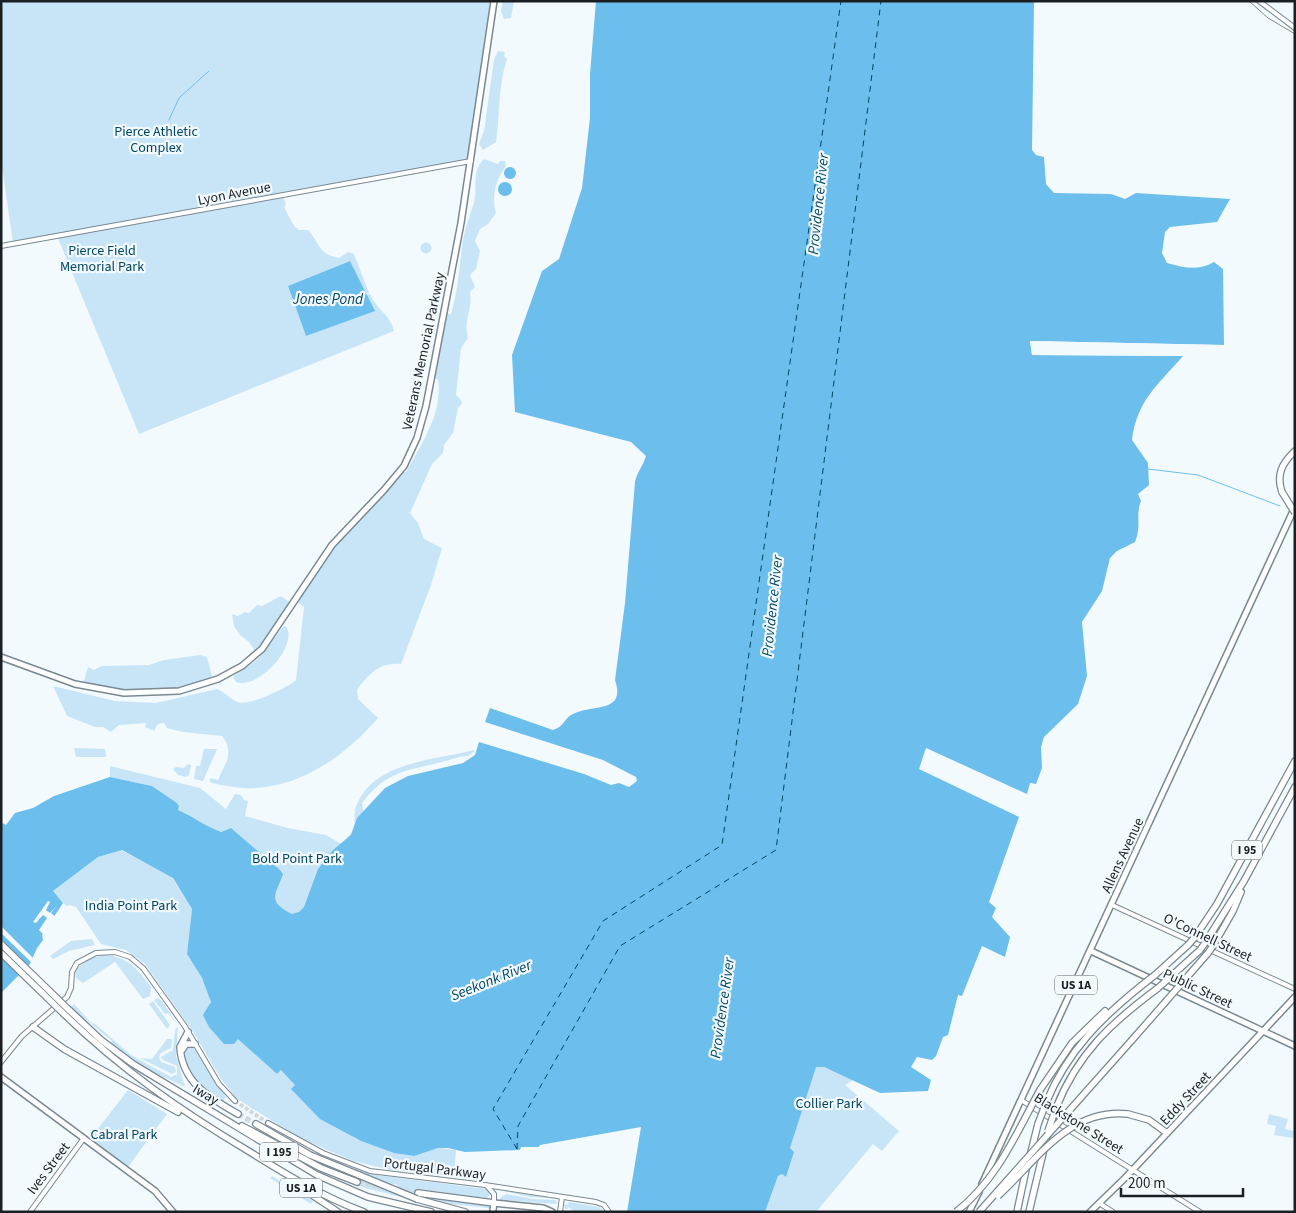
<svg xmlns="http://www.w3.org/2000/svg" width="1296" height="1213" viewBox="0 0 1296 1213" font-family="'Source Sans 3',sans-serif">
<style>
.green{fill:#c7e5f7}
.water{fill:#6cbeec}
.pier{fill:#f3fafe}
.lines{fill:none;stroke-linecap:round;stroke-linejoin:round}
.stream{stroke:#6cbeec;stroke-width:1}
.ferry{stroke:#004664;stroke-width:1;stroke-dasharray:6 5;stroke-linecap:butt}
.minor-tunnel{stroke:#d2d9dd;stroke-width:4;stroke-dasharray:4 2;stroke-linecap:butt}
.highway-tunnel{stroke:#d2d9dd;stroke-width:5.5;stroke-dasharray:5.5 3;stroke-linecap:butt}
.minor-casing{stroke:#798891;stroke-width:6}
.major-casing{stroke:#798891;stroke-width:8}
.highway-casing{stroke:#798891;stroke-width:8}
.minor{stroke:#fff;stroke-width:4}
.major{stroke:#fff;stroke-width:5}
.highway{stroke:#fff;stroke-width:5.5}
.rail{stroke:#83888c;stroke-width:1}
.highway-bridge-casing{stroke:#798891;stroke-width:8;stroke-linecap:butt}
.highway-bridge{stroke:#fff;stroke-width:5.5}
.labels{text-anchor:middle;stroke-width:4.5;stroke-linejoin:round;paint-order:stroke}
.shield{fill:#f3fafe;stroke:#5b6165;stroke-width:1}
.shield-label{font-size:12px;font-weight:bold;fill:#1a1f23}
.park-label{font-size:14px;fill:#004664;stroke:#f3fafe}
.street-label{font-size:14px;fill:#1a1f23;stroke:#f3fafe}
.water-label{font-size:15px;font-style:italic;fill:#004664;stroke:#f3fafe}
</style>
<rect width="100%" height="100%" fill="#f3fafe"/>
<!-- green -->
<g class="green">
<path d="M1,1H493L471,160L282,195L286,204L284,207L294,226L299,230H308C319,241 317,254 339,258L348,252L354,254L369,293L366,294L350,261L288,286L306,336L374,310L366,295L370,294C377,310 390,314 394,331L139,434L57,236L13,243L1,160Z"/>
<path d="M503,1H514L511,18L504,19L501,11Z"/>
<path d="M498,51L505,52L504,56L507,59C498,85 500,115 496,142L483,150L479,144L484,131L494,60Z"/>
<path d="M484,159L498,164L500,161H505L506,166C496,179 491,197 496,213L488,224L480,229L475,241L480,251L476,269L470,275L475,287L470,292C473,310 463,318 468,338L461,348L456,395L461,400L462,404L458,408L453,433L444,445L443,453L432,464L410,513L418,523L424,539L442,548L431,585L401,664C379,662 369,674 357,690L358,699L378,718C342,760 290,795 232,787C225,785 216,785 210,782V778L218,780C225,763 235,753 222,736L183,732L167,728L164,723L158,724L154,731L145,727L146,723L119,725L111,732L103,727H95L67,716L53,686L115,701L156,703L217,689C224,692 230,698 237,702C248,707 287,688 296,680L304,607L295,600L313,570L398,473L406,472C421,445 443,413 438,380L432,376L443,313L451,314C458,292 459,269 462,247C463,234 470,215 474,203C478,187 471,171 484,159Z"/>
<circle cx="426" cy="248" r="5.5"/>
<path d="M281,596L292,604L285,616L256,653L249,642L240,635L234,626L232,614L238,616L245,612L249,613L257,605L262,606Z"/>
<path d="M286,626C299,646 258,690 236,682L233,677L259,658L283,627Z"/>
<path d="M200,655L207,657L213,680C173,699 124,692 83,684L88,667L94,670L102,666L149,665L164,660Z"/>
<path d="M74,748L105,749L106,757H76Z"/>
<path d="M204,749H217L203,781L194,779L196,766H200Z"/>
<path d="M474,750V752L468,756C459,756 451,760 442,762C405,771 387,771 362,803L364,813L309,916L276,913L270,861L231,828L221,832C205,826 191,816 177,810L179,806L177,803L152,786L110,777V766L200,788L226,809L235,794L241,795L244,800L248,801L245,816L288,828L326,835L341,844C364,824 348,820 359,800C379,761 437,760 474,750Z"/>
<path d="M188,764L191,765L189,775L186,777L178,775L173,769L176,767L184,768Z"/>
<path d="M121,850L171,876L192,909L187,954L202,978L210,998L212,1030L218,1037L238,1038L277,1074L281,1070L354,1138L361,1141L394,1153L413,1156L438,1148L456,1150L454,1176L390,1170L353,1161L300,1138L237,1099L221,1079L192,1030L144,963L126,950L101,944L76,907L69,905L66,906L53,891L98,857Z"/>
<path d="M92,939L95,945L69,951L53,959L50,956L71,941Z"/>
<path d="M105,955C129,957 138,970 151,987L150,996L143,999L115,962L83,983L76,978L75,970C84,962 93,956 105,955Z"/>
<path d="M158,998L162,1001L175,1021L168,1013L165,1014L154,1000Z"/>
<path d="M153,1001L170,1025L167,1029L149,1004Z"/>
<path d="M74,1004L92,1024L94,1023L131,1055L171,1077L177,1074V1066L163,1060L161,1057L173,1050L175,1030L178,1026L176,1056L185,1087L155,1073L117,1049L112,1044L111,1040L76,1012L71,1007Z"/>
<path d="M167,1039H172L171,1048L161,1053L159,1057L161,1062L175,1067L176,1072L172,1074L140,1058L152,1059Z"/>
<path d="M187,1047L193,1048L196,1051L226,1097L222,1102C204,1091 184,1075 184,1051Z"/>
<path d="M819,1065L853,1080L845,1085L899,1131L882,1151L873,1144L816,1212H765L778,1176L782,1174L786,1177L794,1152L790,1148L814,1069Z"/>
<path d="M128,1090L167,1114L128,1167L90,1139Z"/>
<path d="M1269,1114L1288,1119L1285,1129L1294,1131L1293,1138L1274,1135L1276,1126L1267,1124Z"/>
<path d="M349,1167L377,1175L486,1189L489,1191L490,1195L487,1198L419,1189L418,1195H415L397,1188L398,1185L386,1183Z"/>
<path d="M272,1176L313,1201L311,1204L270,1178Z"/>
<path d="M358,1177L405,1197V1198L357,1186Z"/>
<path d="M500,1190L552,1198L529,1197Z"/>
<path d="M506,1194L533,1199L556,1200L557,1204L500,1200L501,1197Z"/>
<path d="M418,1196L490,1205L489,1208L440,1203Z"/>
<path d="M569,1202L599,1207L603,1210L574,1211L568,1207V1209H565L564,1204L567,1205Z"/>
</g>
<!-- water -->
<g class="water">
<path d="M596,1H1034L1032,150L1036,155L1044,157L1046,184L1054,193L1111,194L1125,199L1136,193L1230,199L1217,222L1170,227L1165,232L1162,253L1167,263C1185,268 1198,271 1214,262L1223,269L1224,345L1030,341L1032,355L1183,356C1158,385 1137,400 1132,440L1148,463L1149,485L1138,494L1141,501C1135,516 1142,525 1135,542L1117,551L1110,558L1102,591L1082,622L1087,676L1078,704L1044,737L1041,747L1042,768L1036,784L1030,783L1027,794L926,748L919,769L1019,817L989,902L996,908L992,917L1010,937L1005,957L982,946L962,996L958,995L948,1035L943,1037L936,1056L932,1060L917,1057L911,1067L931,1080L928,1091L880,1093L824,1067H816L790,1148L794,1152L786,1177L782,1174L778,1176L765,1212H627L641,1127L540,1145L539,1147H521L520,1150L465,1152L448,1148H438L414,1156L394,1153L361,1141L320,1119L291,1089L295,1085L281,1070L277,1074L238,1039L234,1044H224L209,1027L203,1015L211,1002L202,978L187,954L192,909L173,878L122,850L98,857L53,891L63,903L42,935L43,940L37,948L30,964L1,993V822L6,825L15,813L33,808L54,796L110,777L152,786L177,803L179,806L178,810C190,815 205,826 221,832L231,828L280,870L283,874C277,893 265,901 292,914L299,912L304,907L318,869L333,850L351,835L357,818L385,788L408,776L463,763L475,755L479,742L584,774L611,785L619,783L629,787L637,781L636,777L603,760L485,722L490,708L553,730C564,727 565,717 573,714C595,704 626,713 615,680L625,603L635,482C637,472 643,466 646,456L631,442L515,412L512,355L542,271L559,259L582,188L590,118V74Z"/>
<circle cx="510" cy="173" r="6"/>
<circle cx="505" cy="189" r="7"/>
<path d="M350,261L375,311L306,336L288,286Z"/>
</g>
<!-- pier -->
<g class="pier">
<path d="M1030,341L1224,345V347L1033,343L1034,353L1183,354L1186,356L1032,355Z"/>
<path d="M48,901L50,902L46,910L50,913L58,904L51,913L56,917L43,934L39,930L47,918L43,915L36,923L33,922Z"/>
<path d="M1,926L34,959L33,964L1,933Z"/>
</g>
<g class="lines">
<!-- stream -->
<g class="stream">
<path d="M169,120L179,98L209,71"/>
<path d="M1148,469L1198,475L1280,506"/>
</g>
<!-- ferry -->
<g class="ferry">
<path d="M517,1149L518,1126L620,946L776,850L881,1"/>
<path d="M517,1149L493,1109L603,921L722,845L841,1"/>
</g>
<!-- minor-tunnel -->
<path class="minor-tunnel" d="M235,1101L268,1123"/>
<!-- highway-tunnel -->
<g class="highway-tunnel">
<path d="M238,1114L256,1124"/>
<path d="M357,1182L384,1187"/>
<path d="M396,1189L418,1193"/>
</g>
<!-- minor casing -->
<g class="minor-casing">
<g id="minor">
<path d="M1259,1L1295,28"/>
<path d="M1,246L471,161"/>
<path d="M1112,905L1295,989"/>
<path d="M1,1062L22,1036L67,997L71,988L72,972L77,963L96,953L115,952L130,957L143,968L184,1025L219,1084L235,1101"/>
<path d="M1021,1100L1200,1212"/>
<path d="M268,1123L323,1153L370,1171L485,1185L596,1202L604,1205L609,1212"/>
<path d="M487,1186L494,1194V1203"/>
<path d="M1099,1203L1113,1212"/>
<path d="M30,1212L84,1138"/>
<path d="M560,1212L562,1197"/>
</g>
</g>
<!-- major casing -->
<g class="major-casing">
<g id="major">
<path d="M1,657L75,684L124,693L179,691L218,679L242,666L262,649L332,545L384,490L404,466L417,438L426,406L461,223L494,1"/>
<path d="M1091,951L1295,1046"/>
<path d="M1,1077L155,1191L173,1212"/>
<path d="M982,1184L1294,509"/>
<path d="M493,1210L494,1203L543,1208L552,1212"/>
<path d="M969,1212L979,1192"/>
<path d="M1090,1212L1125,1178L1295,997"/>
</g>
</g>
<!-- highway casing -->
<g class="highway-casing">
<g id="highway">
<path d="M1282,492C1276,475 1282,463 1295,451"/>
<path d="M1195,937L1217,904L1295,761"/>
<path d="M1205,943L1244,881L1295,787"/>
<path d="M1213,946L1233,911L1241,892"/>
<path d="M1155,975L1188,945"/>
<path d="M1167,980L1200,950"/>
<path d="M1181,984L1208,953"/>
<path d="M69,1010L101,1040L133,1064L317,1175L368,1197L431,1212"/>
<path d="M64,1014C122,1070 181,1111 250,1152C287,1175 323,1197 364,1212"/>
<path d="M33,1027L64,1049L178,1112"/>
<path d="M188,1032L180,1047C182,1083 210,1098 238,1114"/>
<path d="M1132,1040L1168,999"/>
<path d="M182,1050L186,1044H195"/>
<path d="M1040,1090L1072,1043L1105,1011"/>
<path d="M1046,1103C1067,1051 1103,1016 1146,982"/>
<path d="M1056,1108C1078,1053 1111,1023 1158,988"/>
<path d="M1128,1114L1149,1120L1167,1133"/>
<path d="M256,1124L310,1155L359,1175"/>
<path d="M242,1126L321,1168L357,1182"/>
<path d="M1030,1156L1038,1124"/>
<path d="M292,1182L338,1212"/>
<path d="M418,1193L494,1203"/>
<path d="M417,1199L465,1212"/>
<path d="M1017,1212L1027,1165"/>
<path d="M1029,1212L1047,1136"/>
</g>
</g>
<!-- minor -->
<use href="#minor" class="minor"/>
<!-- major -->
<use href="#major" class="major"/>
<!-- highway -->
<use href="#highway" class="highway"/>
<!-- rail -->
<path class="rail" d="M1249,1L1268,18L1295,34"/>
<!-- highway-bridge casing -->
<g class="highway-bridge-casing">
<g id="highway-bridge">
<path d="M1282,492L1295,513"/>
<path d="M1,944L69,1010"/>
<path d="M1188,945L1195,937"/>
<path d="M1200,950L1205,943"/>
<path d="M1,953L64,1014"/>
<path d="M1208,953L1213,946"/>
<path d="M1146,982L1155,975"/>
<path d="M1158,988L1167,980"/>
<path d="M1168,999L1181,984"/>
<path d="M1038,1124L1046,1103"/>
<path d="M1048,1131L1056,1108"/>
<path d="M359,1175L417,1199"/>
<path d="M998,1196C1037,1160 1069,1108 1128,1114"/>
<path d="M956,1212C997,1180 1016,1134 1040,1090"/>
<path d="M979,1212L1132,1040"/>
</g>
</g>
<!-- highway-bridge -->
<use href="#highway-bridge" class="highway-bridge"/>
</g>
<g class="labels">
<!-- shield labels -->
<g class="shield">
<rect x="1232" y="840.5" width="30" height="19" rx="4"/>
<rect x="1055" y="975.5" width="42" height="19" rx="4"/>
<rect x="260" y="1142.5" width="38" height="19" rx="4"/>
<rect x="280" y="1178.5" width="42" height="19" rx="4"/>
</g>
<g class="shield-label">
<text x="1247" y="854">I 95</text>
<text x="1076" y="989">US 1A</text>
<text x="279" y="1156">I 195</text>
<text x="301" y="1192">US 1A</text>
</g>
<!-- park labels -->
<g class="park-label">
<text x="156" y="136">Pierce Athletic<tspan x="156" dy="16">Complex</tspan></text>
<text x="102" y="255">Pierce Field<tspan x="102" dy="16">Memorial Park</tspan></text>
<text x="297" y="863">Bold Point Park</text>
<text x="131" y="910">India Point Park</text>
<text x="829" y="1108">Collier Park</text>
<text x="124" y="1139">Cabral Park</text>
</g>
<!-- street labels -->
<g class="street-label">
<text transform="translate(234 193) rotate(-11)" y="5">Lyon Avenue</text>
<text transform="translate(423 351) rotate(-78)" y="5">Veterans Memorial Parkway</text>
<text transform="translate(1122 855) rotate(-65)" y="5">Allens Avenue</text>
<text transform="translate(1208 937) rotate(25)" y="5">O'Connell Street</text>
<text transform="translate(1198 988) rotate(25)" y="5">Public Street</text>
<text transform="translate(206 1094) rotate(31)" y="5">Iway</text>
<text transform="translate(1185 1098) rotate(-47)" y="5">Eddy Street</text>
<text transform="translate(1079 1123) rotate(32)" y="5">Blackstone Street</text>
<text transform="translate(48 1168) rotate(-53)" y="5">Ives Street</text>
<text transform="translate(435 1168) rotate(7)" y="5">Portugal Parkway</text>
</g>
<!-- water labels -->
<g class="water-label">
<text transform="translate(818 204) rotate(-84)" y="5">Providence River</text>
<text x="328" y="304">Jones Pond</text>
<text transform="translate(772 606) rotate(-84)" y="5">Providence River</text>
<text transform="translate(491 980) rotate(-22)" y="5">Seekonk River</text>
<text transform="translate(722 1008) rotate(-82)" y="5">Providence River</text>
</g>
</g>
<!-- border -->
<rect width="1296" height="1213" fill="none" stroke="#1a1f23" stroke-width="5"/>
<!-- scale -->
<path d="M1121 1188v8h122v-8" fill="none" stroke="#1a1f23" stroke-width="2.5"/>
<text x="1128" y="1188" font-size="15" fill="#1a1f23" stroke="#f3fafe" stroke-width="4" paint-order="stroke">200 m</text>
</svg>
